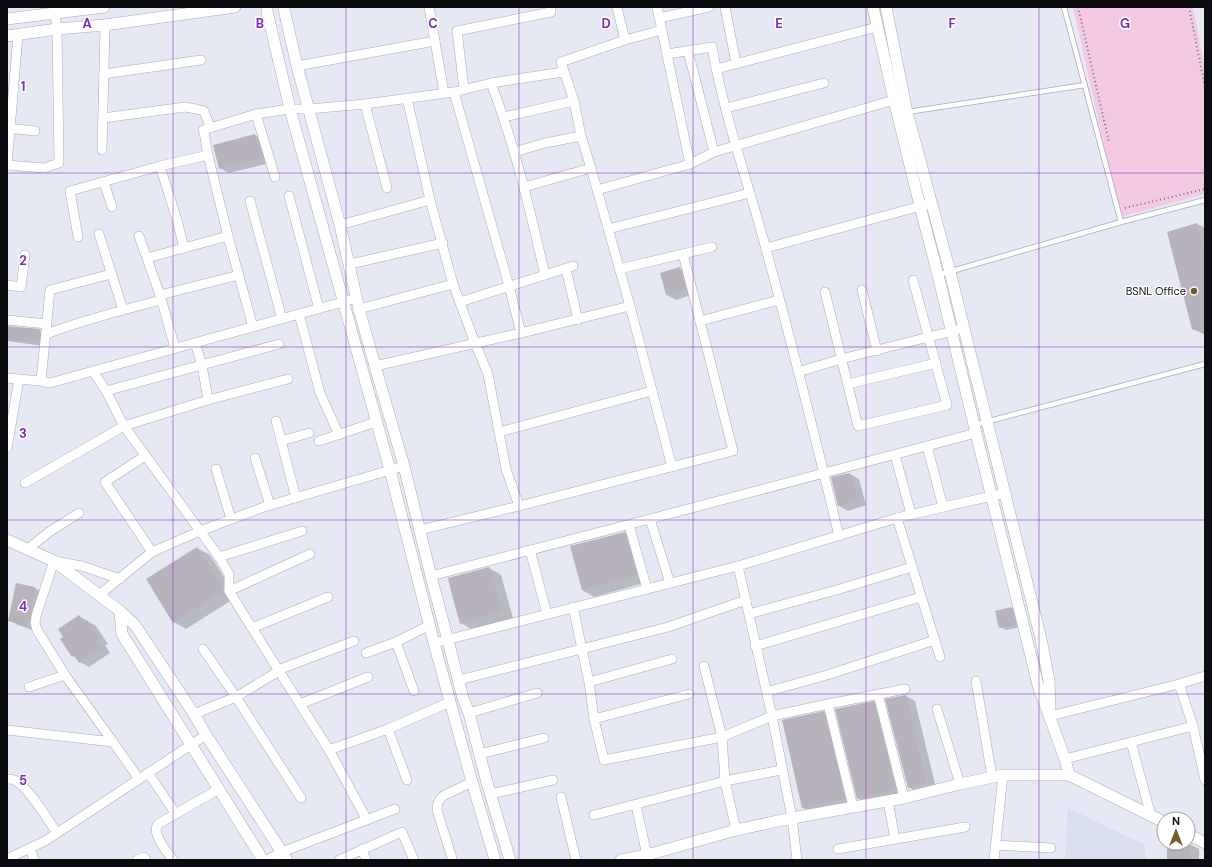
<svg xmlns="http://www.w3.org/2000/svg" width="1212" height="867" viewBox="0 0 1212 867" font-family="'DM Sans',sans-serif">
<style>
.built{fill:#dadff0}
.green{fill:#f4c9e4}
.shadow{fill:#0003}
.building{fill:#b7b2bc}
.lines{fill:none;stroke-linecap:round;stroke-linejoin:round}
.service-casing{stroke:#a8abb4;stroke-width:6}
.minor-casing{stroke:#a8abb4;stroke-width:10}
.tertiary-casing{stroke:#a8abb4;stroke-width:12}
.path{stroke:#72747a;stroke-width:2;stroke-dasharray:1 3;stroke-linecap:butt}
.service{stroke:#fff;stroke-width:4.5}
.minor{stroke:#fff;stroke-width:9}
.tertiary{stroke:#fff;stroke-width:11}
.grid{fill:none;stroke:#7b2cbf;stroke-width:1;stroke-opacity:0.55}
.poi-dot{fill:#745d2d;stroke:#fff;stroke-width:1.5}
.labels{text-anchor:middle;stroke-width:3;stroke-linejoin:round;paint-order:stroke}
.poi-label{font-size:11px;fill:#0c0d10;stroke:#fff;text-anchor:end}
.grid-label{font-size:13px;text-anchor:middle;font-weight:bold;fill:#7b2cbf;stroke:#fff;stroke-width:3;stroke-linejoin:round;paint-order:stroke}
</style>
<rect width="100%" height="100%" fill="#e6e9f3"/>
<!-- built -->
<path class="built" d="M1068,808L1145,845L1146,860H1065Z"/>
<!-- green -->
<path class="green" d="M1073,7H1193L1205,69V194L1120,217Z"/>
<!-- shadow -->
<g class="shadow">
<path d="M255,135L264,140L270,163L229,173L220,168Z"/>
<path d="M1197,224L1205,228V335L1193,328Z"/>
<path d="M680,268L689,273L694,294L676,300L667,295Z"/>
<path d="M7,327L40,330L46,334L44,346L7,341Z"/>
<path d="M850,474L859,479L866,505L848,511L839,506Z"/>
<path d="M625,533L637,540L648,582L594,597L582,590Z"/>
<path d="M197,548L210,555L235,594V598L186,629L174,622L147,579Z"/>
<path d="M489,568L501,575L513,618L473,630L461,623Z"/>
<path d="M17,584L35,588L44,593L35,631L18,625L9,620Z"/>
<path d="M1011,608L1017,611L1021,627L1006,630L1000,627Z"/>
<path d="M79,616L96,626L108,644L105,645L110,653L89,667L80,662L78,659L73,656Z"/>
<path d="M906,696L915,701L936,788L917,792L908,787Z"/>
<path d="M873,702L882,707L904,793L867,803L858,798Z"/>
<path d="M823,712L832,717L853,803L812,813L803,808Z"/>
<path d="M1168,843H1188L1199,849V860H1168Z"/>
</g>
<!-- building -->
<g class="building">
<path d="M255,134L261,158L219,169L213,145Z"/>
<path d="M1197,223L1205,253V334L1192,329L1167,232Z"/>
<path d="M680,267L686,289L666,295L660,273Z"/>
<path d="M7,326L40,329L39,343L7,339Z"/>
<path d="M850,473L858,501L838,506L831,477Z"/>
<path d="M625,532L637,575L582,590L570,546Z"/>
<path d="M197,547L223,586V591L173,623L146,579Z"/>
<path d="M489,567L502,611L460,624L452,595L448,578Z"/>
<path d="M16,583L35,587L26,626L8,621Z"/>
<path d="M1012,607L1016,624L999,628L995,611Z"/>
<path d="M79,615L84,622L87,620L99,639L97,640L102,648L79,663L74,655L72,657L60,639L63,637L58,629Z"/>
<path d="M906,695L927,783L908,788L885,699Z"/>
<path d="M874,701L895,789L857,799L835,709Z"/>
<path d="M824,711L845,798L802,808L782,720Z"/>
<rect x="1167" y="843" width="23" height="17"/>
</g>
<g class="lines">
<!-- service casing -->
<g class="service-casing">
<g id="service">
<path d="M1064,7L1121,222"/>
<path d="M907,112L1085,85"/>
<path d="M938,275L1121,222L1205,200"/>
<path d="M974,425L1205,364"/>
</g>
</g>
<!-- minor casing -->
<g class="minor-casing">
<g id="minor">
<path d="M429,7L444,93"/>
<path d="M617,7L625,40"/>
<path d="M657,7L690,164L714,152L894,100"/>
<path d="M725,7L736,63"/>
<path d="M659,18L709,7"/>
<path d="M662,30L625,40L561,62L574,101L581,136L591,168L630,306L672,467"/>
<path d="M688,51L714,152"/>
<path d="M667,54L712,47C724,116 748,182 766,249C792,344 816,440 839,536"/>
<path d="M297,66L435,41"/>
<path d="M716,69L877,27"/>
<path d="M104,74L201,60"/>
<path d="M491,83C515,146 530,210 545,275"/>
<path d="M464,89L457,31L551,12L550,7"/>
<path d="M454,92L509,286L521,333"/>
<path d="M407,98L430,200L453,284L475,343L488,374L506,469L519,506"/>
<path d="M365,104L387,188"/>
<path d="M726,108L824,83"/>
<path d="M256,114L275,177"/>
<path d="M504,117L574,101"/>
<path d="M103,118L185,107L196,109L204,111L210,127"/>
<path d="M7,128L35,131"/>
<path d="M102,150L105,25"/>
<path d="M514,152L545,143L581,136"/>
<path d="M7,165L44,168L59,163L57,29L54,7"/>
<path d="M7,165L18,35"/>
<path d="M160,166L177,220L184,248"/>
<path d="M104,182L112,207"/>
<path d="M524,187L591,168"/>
<path d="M597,190L690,164"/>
<path d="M289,196L319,309"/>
<path d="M250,201L282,319"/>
<path d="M340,225L430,200"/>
<path d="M608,229L750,193"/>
<path d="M99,234L123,310"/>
<path d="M139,236L160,295L175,348"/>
<path d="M78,237L70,191L160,166L208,155"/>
<path d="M766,248L932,203"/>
<path d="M147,258L228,236"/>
<path d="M350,264L443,243"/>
<path d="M566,269L578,320"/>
<path d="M619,269L712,247"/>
<path d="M7,285L21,287L25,255"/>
<path d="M862,290L877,351"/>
<path d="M825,292L858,426L947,405L913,280"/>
<path d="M160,295L239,275"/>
<path d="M460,302L573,266"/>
<path d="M359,309L453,284"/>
<path d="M299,314L320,393L339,435"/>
<path d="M7,320L47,324"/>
<path d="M700,321L779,300"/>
<path d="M253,327L228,236L208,155C206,146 206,138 203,130L256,114L290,109H309L365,104L454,92L491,83L563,72"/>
<path d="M46,334C84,320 122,310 161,300"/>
<path d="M195,343L202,365L208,400"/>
<path d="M375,366L521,333L630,306"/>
<path d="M93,371L106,391L124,426L219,557L229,574V591L279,671L329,750L388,729L450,702"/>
<path d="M798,372L841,359L957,330"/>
<path d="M7,378L41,381L50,383L357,298"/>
<path d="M41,381L50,290L111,274"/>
<path d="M848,384L936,363"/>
<path d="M106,391L279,344"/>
<path d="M276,421L296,498"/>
<path d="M499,432L652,391"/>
<path d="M281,441L309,433"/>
<path d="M319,441L376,422"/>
<path d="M927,446L943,507"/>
<path d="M7,448L19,379"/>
<path d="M895,455L911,514"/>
<path d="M145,456L105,482L152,552"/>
<path d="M255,458L270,505"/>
<path d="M216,469L231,519"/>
<path d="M25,483L124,426L208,400L288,379"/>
<path d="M897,518L940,657"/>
<path d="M650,519L670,583"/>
<path d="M629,525L647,589"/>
<path d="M420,530L519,506L733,451L683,254"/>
<path d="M28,549L49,532L79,513"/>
<path d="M530,550L547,614"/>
<path d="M219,557L302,531"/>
<path d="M738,566L772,716L792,818L797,860"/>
<path d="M431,576L650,519L976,433"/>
<path d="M229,591L310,554"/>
<path d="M99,595L152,552L200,531L264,507L404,466"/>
<path d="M573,607L589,682L594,719L604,760L722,737L772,716L828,704L905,689"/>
<path d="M749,614L840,589L912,567"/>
<path d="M252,628L328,597"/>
<path d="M396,642L414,691"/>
<path d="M434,643L738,566L897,518L943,507L1006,493"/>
<path d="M755,646L921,597"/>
<path d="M203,649L236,697L301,798"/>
<path d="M366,653L396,642L430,625"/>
<path d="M704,666L722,737L725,781L736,830"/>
<path d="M278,670L354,641"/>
<path d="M459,680L668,627L746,600"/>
<path d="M976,681L992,777"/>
<path d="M589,682L672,659"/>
<path d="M1179,684L1193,726L1205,780"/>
<path d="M29,687L65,675"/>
<path d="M766,692L827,675L935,640"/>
<path d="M878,694L904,798"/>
<path d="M300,704L368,677"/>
<path d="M828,704L853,807"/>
<path d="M937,709L960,784"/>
<path d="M469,713L537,693"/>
<path d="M194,714L236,697L279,671"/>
<path d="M1050,716L1179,684L1205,676"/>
<path d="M594,719L689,694"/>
<path d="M388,729L407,780"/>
<path d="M7,730L113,742L65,675L37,630L35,623L36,616L54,561L82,566L120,579"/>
<path d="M113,742L139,779"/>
<path d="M1131,742L1151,816"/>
<path d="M329,750L367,820"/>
<path d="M480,754L544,738"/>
<path d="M1065,759L1193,726"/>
<path d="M148,773L176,814"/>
<path d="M7,779C10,779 13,779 16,781C29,788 48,820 57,833"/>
<path d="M491,794L553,780"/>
<path d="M561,797L576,860"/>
<path d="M888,801L895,839"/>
<path d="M636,805L648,860"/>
<path d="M594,815L725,781L781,770"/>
<path d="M995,845L1051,848"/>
<path d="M30,848L34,860"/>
<path d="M362,849L366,860"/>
<path d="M838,849L965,827"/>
<path d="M452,858L437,810C437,803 439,800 443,796L472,782"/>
<path d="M7,859L45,841L206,735"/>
<path d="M137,860L144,857L146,860"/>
<path d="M173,860C167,852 151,833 158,824L219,789"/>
<path d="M267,860L282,852L395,809"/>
<path d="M339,860L402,832L414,860"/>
<path d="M994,860L1003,775"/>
</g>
</g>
<!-- tertiary casing -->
<g class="tertiary-casing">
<g id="tertiary">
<path d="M873,7L894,100L920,206L938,275L976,433L1038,685L1065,759L1069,775"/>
<path d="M886,7L907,112L950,272L1041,639L1049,681L1050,708"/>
<path d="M284,9L297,66L340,225L359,309L375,366L404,466L431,576L463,698L469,713L486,779L510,860"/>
<path d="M267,11L290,109L390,470L434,643L472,782L495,860"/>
<path d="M7,19L104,7"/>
<path d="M7,36L57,29L105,25L235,7"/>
<path d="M7,540L54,561L120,611L135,625L194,714L206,735L287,860"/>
<path d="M120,611L122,634L263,860"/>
<path d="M1188,834L1205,843"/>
<path d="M621,860L647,855L736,830L792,818L904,798L960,784L1003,775H1069L1164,822"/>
</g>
</g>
<!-- path -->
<g class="path">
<path d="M1078,7L1109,142"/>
<path d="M1189,7L1205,87"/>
<path d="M1125,208L1205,189"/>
</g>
<!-- service -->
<use href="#service" class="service"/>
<!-- minor -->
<use href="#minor" class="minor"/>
<!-- tertiary -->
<use href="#tertiary" class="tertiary"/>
</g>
<!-- grid -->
<path class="grid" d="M173,7V860M346,7V860M519,7V860M693,7V860M866,7V860M1039,7V860M7,173H1205M7,347H1205M7,520H1205M7,694H1205"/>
<!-- markers -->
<circle class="poi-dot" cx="1194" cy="291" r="4"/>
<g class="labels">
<!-- poi labels -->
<g class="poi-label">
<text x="1186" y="295">BSNL Office</text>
</g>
</g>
<g class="grid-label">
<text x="87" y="28">A</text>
<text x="260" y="28">B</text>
<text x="433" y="28">C</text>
<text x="606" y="28">D</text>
<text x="779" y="28">E</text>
<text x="952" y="28">F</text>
<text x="1125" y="28">G</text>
<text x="23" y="91">1</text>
<text x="23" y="265">2</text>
<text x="23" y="438">3</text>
<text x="23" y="611">4</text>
<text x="23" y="785">5</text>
</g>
<!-- border -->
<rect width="1212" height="867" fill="none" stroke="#0c0d10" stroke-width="16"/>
<!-- north arrow -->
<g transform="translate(1176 831)"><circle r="19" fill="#ffffff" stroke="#9e9e9f"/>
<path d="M0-3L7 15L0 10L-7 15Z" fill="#745d2d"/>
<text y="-6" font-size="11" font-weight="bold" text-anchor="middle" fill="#0c0d10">N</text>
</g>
</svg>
